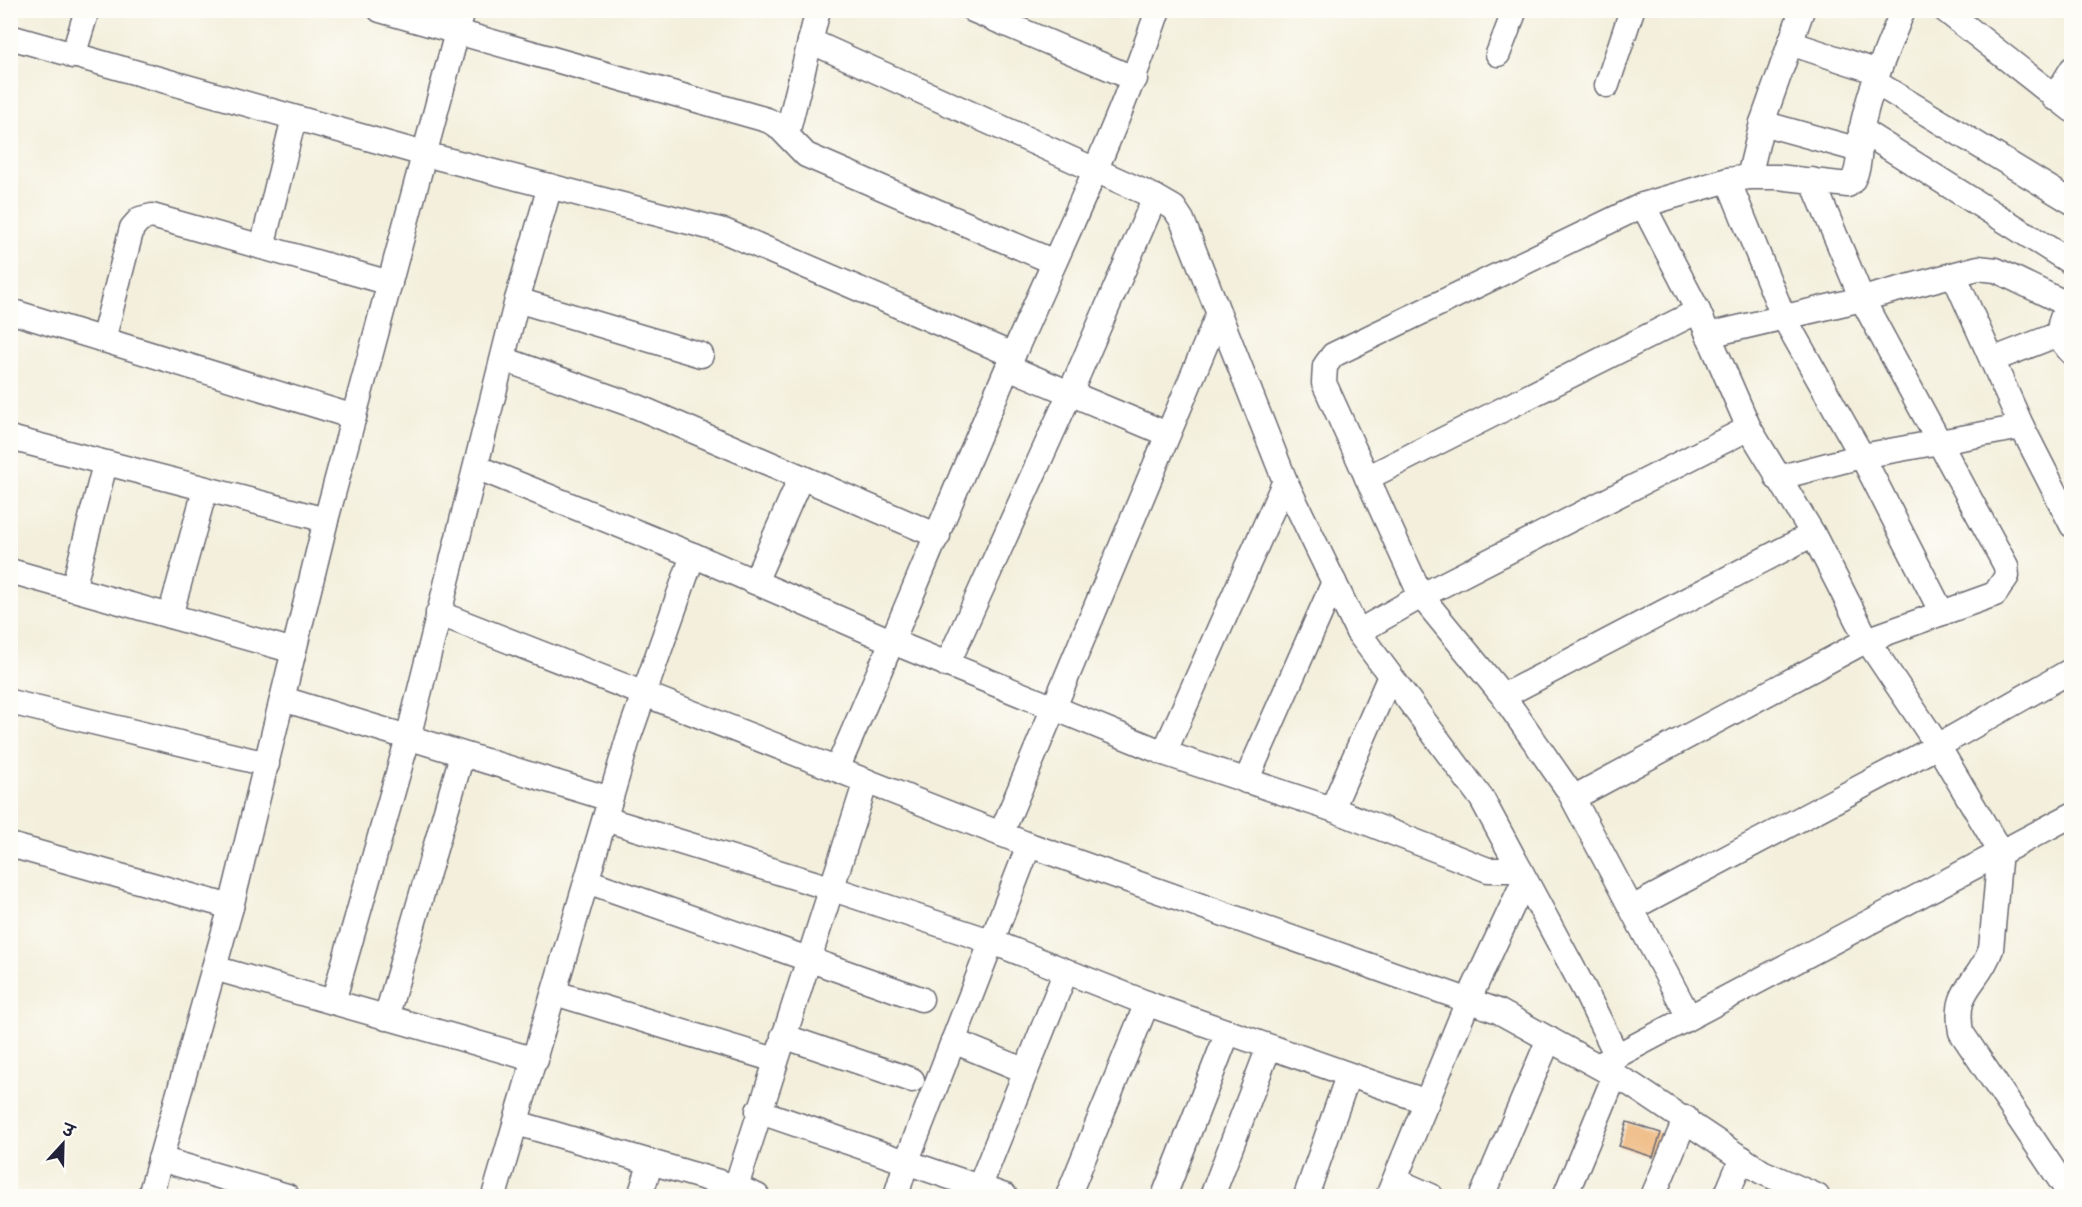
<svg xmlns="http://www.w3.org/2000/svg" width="2082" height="1207" viewBox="0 0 2082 1207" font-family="Itim,'Playpen Sans Deva',sans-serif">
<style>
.building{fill:#ecad6c}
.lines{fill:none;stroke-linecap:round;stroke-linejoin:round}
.minor-casing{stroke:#6b6a73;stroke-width:27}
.minor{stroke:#fff;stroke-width:24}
</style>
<rect width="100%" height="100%" fill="#fdfcf7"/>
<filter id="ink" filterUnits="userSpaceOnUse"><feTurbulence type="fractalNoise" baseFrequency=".0167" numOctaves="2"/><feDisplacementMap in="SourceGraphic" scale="12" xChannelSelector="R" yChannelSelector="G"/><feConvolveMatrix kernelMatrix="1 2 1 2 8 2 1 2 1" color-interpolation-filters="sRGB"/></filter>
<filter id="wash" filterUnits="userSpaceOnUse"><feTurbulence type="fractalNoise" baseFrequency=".008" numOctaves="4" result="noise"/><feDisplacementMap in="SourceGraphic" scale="24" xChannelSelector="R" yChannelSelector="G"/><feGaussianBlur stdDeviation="1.35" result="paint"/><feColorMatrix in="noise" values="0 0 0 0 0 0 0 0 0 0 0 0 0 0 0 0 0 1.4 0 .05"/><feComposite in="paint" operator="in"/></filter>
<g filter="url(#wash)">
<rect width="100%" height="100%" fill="#f3efdc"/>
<g id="blocks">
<!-- building -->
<path class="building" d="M1627,1122L1661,1133L1653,1157L1619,1146Z"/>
</g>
</g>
<g filter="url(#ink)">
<use href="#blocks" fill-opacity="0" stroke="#6b6a73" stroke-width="1.5"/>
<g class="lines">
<!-- minor casing -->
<g class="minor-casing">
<g id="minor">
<path d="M380,10L767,120L777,125L806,155L1054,262"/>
<path d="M973,10L1135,79"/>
<path d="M1945,10L2072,110"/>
<path d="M10,37L424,154L724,231L1013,355"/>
<path d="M810,41L1155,197L1174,208L1182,220L1285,481L1358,632L1482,799L1584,989L1616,1054"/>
<path d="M1790,43L1878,72"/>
<path d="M1498,54L1515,10"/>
<path d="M73,56L87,10"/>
<path d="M1875,82L2072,202"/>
<path d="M1607,85L1632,10"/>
<path d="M2054,98L2072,69"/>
<path d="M1762,123L1859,150"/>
<path d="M1861,130L2072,263"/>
<path d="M787,134L818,10"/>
<path d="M1749,177L1762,123L1802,10"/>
<path d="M1728,180L1783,316L1862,456L1942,613"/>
<path d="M1643,205L1698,311L1749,428L1813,534L1867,640L1938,746L2000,851L1991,949C1978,986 1953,987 1961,1032L2071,1196"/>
<path d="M262,247L294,118"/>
<path d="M1954,275L2022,427L2072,525"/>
<path d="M517,300L701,355"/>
<path d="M10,311L354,417"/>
<path d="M2062,318C2056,332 2061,342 2072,353"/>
<path d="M1708,335L1862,299L1978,268L1996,270L2069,305"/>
<path d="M103,340L132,228L140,219L152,216L390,283"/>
<path d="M503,359L638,407L938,536"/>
<path d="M1992,360L2059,334"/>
<path d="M1008,367L1167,434"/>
<path d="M10,438L326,520"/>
<path d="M476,467L693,555L893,642L1164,753L1332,809L1488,870H1520"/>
<path d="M1367,478L1698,311"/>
<path d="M1777,478L1862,456L2022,427"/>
<path d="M10,571L294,651"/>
<path d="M755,582L801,477"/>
<path d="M73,589L105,464"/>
<path d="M438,613L1029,845L1498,1011L1632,1085L1762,1172L1817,1196"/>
<path d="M170,616L205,490"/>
<path d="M1358,632L1421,596L1749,428"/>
<path d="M947,665L1070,393L1155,197"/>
<path d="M1503,696L1813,534"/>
<path d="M283,699L610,799"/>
<path d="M10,702L267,764"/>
<path d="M1164,753L1285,481"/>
<path d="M837,769C898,631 954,491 1014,353C1064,239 1118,128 1158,10"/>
<path d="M1246,781L1334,582"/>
<path d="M1573,798L1867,640L1995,594L2007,576L2006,566L1862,299L1812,180"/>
<path d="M1332,809L1390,676"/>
<path d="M605,819L830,888L990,941L1154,1006L1427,1102"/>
<path d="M1001,834L1218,315"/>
<path d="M10,845L231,907"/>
<path d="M587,881L921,999"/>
<path d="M1632,908L1938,746L2072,670"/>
<path d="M214,968L536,1060"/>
<path d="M555,993L775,1060"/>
<path d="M333,1002L408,738L517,300L550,186"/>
<path d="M1689,1017L1569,791L1503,696L1421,596L1324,383L1325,366L1333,355L1643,205L1728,180L1749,177H1778L1848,185C1861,176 1859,147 1861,133C1868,91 1887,50 1903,10"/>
<path d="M386,1018L462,755"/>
<path d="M783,1036L912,1080"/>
<path d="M953,1041L1026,1071"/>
<path d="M1603,1063L2072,815"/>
<path d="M758,1111L1005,1196"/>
<path d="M517,1123L736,1187L757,1196"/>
<path d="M160,1159L287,1196"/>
<path d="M1395,1180L1431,1196"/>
<path d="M979,1188L1066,971"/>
<path d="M150,1196L231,907L326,520L463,10"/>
<path d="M494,1196L628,739L693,555"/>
<path d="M640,1196L651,1162"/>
<path d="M733,1196L866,781"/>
<path d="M896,1196L906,1163L1029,845"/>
<path d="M1068,1196L1147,1003"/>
<path d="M1164,1196L1228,1032"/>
<path d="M1212,1196L1269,1047"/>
<path d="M1306,1196L1348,1076"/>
<path d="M1388,1196L1468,1001L1524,881"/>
<path d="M1482,1196L1549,1039"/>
<path d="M1565,1196L1615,1075"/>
<path d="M1653,1196L1686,1118"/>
<path d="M1726,1196L1742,1158"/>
</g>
</g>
<!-- minor -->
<use href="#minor" class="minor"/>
</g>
</g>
<!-- margin -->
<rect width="2082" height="1207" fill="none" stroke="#fdfcf7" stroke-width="36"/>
<!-- north arrow -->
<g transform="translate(63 1144) rotate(22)" stroke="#fdfcf7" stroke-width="4.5" paint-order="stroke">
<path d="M0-4.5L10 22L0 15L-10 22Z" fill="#22223b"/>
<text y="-9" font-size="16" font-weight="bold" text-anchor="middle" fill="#22223b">उ</text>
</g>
</svg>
